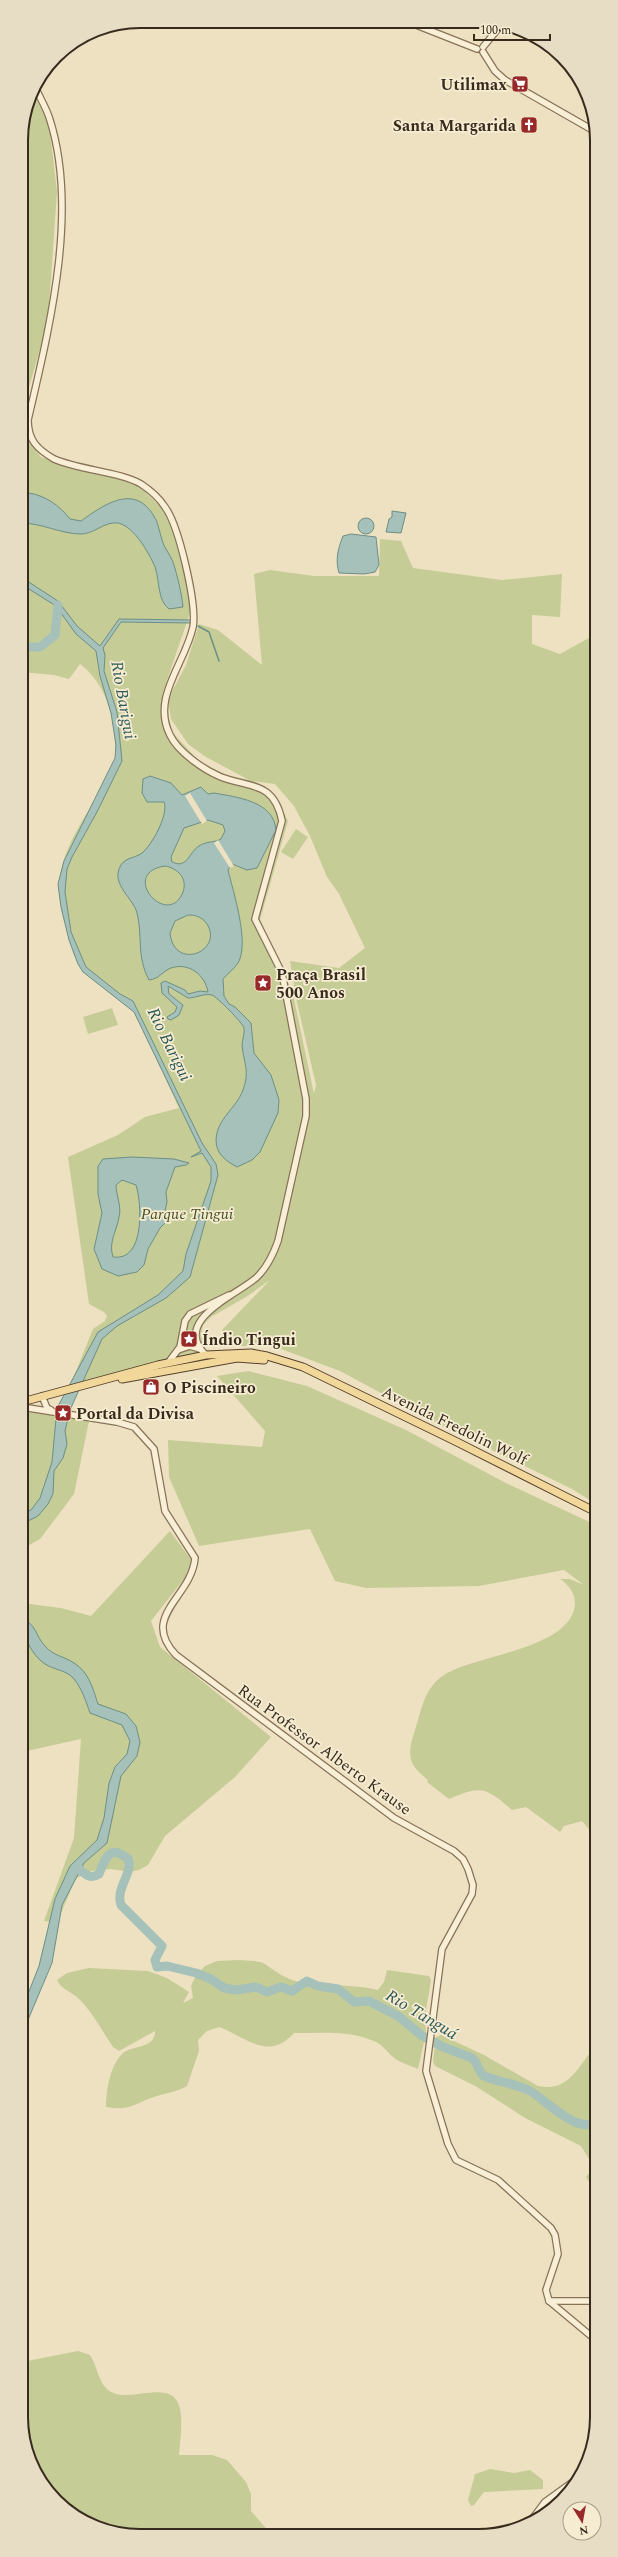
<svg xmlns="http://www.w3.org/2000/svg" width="618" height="2557" viewBox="0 0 618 2557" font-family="Spectral,serif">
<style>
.green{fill:#c5cc96;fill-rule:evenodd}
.water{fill:#a5c1b9;stroke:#6c8f86;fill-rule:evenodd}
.pier{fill:#eee1c2}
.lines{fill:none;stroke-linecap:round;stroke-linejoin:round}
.stream{stroke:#6c8f86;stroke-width:1.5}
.river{stroke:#a5c1b9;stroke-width:9}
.minor-casing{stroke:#887359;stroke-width:8}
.major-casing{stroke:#56412e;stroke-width:9}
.minor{stroke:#f9efd6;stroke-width:5.5}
.major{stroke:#f2d79a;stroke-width:7}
.labels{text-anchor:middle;stroke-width:3.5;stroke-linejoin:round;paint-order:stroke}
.poi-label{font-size:16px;font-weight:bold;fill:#382b1e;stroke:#f6ecd2;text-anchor:start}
.park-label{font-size:16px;font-style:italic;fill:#485424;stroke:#f6ecd2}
.street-label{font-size:16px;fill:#382b1e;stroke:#f6ecd2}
.water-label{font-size:17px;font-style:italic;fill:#2d5855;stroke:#f6ecd2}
.rim{fill:none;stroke:#382b1e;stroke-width:2}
</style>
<rect width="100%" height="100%" fill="#eee1c2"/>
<!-- green -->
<g class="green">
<path d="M32,91L49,123L57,192L48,321L22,412L24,435L41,457L76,470L120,479L139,486L168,514L182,555L192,607L162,695L173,733L198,760L226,775L249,780L206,757L188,744L171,719L168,699L186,665L199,624L218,630L262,665L254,574L270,570L314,576H379L380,539L401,541L413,568L502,580L562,574L560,617L532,615V644L560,654L596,634V676L590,683L596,700V1504L572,1489L448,1429L340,1371L273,1346H232L223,1340L222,1330L270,1280L246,1297L211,1317L203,1325L201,1335L206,1355L70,1386L93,1329L105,1321L107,1316L104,1312L89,1304L68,1157L118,1135L145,1117L179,1108L134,1012L83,972C73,958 69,940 65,924C62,911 57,895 59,882C64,836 101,800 115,758C117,724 108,685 80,664L69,679L54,675L21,672V133ZM252,781L275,784L294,806L310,836L327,877L339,894L365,948L339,968L290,961L296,998L316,1085L314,1094L293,994L260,920L288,821C280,803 271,786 252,781Z"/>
<path d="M296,829L308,837L293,859L281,852Z"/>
<path d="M112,1008L118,1025L88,1034L83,1017Z"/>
<path d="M248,1371L307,1386L406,1430L506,1483L596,1525L597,1839L582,1821L564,1826L560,1832L526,1807L512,1810C486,1787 481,1785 449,1799L427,1782L428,1780C407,1763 407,1755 415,1730C422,1709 424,1688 444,1675C475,1655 572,1649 575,1604C575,1593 569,1585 560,1579H570L584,1585L564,1570L479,1586L366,1588L335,1581L310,1529L199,1546L169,1477L168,1440L262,1447L265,1431L217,1376Z"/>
<path d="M22,1411L89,1421L74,1494L40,1539L22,1549Z"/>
<path d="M170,1531L192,1561L191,1570L151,1621L160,1647L271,1737L235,1777L165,1836L148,1865L139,1870L130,1872L111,1869L92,1871L76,1878L57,1923L44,1921L74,1838L81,1739L22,1752V1603L61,1608L91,1616Z"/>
<path d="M237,1960C245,1961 258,1960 265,1964C275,1971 287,1980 300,1982C326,1986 352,1984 378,1990L384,1982L387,1970L429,1976L431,1980L425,2017L426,2033L418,2069C411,2066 398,2062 393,2057C386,2051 383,2045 374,2041C348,2030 321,2033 294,2033C268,2062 246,2037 219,2027L207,2031L198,2040L199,2051L187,2086C175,2093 164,2093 151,2098C132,2105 128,2111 106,2107C106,2091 110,2066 122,2054C132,2044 155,2050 155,2031L119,2051L113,2047C102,2031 92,2011 78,1998C70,1991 61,1989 57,1980L67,1973L89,1968L148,1971L167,1978L189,1992L183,2003L193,1998L191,1986L196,1975L205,1966L217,1961Z"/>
<path d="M441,2035L484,2055L538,2086C570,2093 579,2064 597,2044V2187L591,2185L586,2177L594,2167L581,2146L525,2118L477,2087L435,2066L433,2061L436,2037Z"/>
<path d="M78,2351L90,2355C97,2365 98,2382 108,2390C129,2406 173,2375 180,2409C183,2424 180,2440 179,2455H212L227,2460L246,2482L251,2494V2511L271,2534H117L81,2520L56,2501L33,2469L22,2432V2362Z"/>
<path d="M490,2469L514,2473L530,2470L543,2480V2489L484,2492L474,2505L471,2506L468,2500L475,2474Z"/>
</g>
<!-- water -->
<g class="water">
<path d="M29,493C46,496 59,505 70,519L81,521C106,503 138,481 157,522C159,528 160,534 162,540C164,548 170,554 173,562C177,574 182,595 183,607L169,609C157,600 160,581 155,567C149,553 131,520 113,523C102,524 93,534 81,534C61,534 42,523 21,523V495Z"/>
<path d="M392,511L406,513L401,533L386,532L389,519L392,517Z"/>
<circle cx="366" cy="526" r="8"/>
<path d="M351,534L376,537L379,565L375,572L364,574L339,573C335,559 338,549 343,536Z"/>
<path d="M21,577L58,601L77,626L100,646L119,619L192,620V623L121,622L103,648L105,655L104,671L117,712L122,761L97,812L72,857L67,869L65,892L71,932L86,967L120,994L133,1001L202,1143L216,1164L218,1175L190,1277L166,1298L117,1326L102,1339L70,1410L65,1431L67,1444L63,1458L54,1471L53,1494L48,1504L38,1516L22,1524V1514L31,1510L40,1498L52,1462L57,1408L98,1332L158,1295L183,1271L186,1254L211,1181V1167L202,1153L191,1157L201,1151L134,1012L83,972L78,964L69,940L61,907L58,884L64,861L115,758L116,745L111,713L100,676L96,651L76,634L56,606L21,584Z"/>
<path d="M150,776L171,783L182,795L201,787L208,794L214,793C236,797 274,801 276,830L257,868L247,870L232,864L228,870C233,891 250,943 238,963C234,969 227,974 223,979L224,996L229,1004L235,1007L251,1023L254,1053L271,1075L279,1100L278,1113L260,1152L252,1160L237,1167C226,1161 216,1154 216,1140C217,1118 236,1109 243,1090C250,1071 244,1064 242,1046C242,1040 245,1033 244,1028C242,1022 217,997 212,995C204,993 196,998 188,998L168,986L169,994L183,1005L179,1015L171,1020L168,1019L167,1017L175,1012L177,1007L162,993L161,983L165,981L185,990L188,994L200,991L208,992C205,975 189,962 171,968C163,971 159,979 149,980C136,955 143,937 137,913C133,898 113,886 119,869C123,857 134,859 142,853C152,845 169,814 164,802H147L142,793L143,779ZM208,820L223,825L225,831L221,839C214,843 206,841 199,846C188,853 188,869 172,862L171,857L184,828ZM165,866C177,868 188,878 183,892C168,930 118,873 165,866ZM188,915C196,915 202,917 207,924C224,951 174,972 170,933L175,921Z"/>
<path d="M132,1157L174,1159L189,1163L186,1165L175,1167L166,1192L167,1202L164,1216L167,1221L160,1228L148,1249L144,1265L137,1272L118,1276L102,1269L94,1249L102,1213L98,1194V1166L103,1159ZM122,1180L136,1185C142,1204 145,1262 113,1257C108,1242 117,1231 119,1217C122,1207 116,1195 116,1185Z"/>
<path d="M22,1619C36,1623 36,1637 45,1646C53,1656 64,1656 74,1663C89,1672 93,1689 98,1704L126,1714L136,1726L140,1742L137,1756L121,1776L107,1843L84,1863L62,1905L52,1963L22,2034V2009L39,1966L55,1899L70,1866L97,1840L104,1818L109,1783L115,1767L127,1754L130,1741L122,1725L90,1713C86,1701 82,1689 74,1679C67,1670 54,1670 45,1664C31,1655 22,1634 22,1619Z"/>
</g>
<!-- pier -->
<g class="pier">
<path d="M190,793L207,821L202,824L185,796Z"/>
<path d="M218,840L234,866L230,868L214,843Z"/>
</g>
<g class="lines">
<!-- stream -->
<path class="stream" d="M198,626L209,632L219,661"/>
<!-- river -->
<g class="river">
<path d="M21,647H40L55,635L58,605"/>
<path d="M78,1868C85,1874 90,1880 99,1874C105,1859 109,1843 128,1859C134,1872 115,1888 121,1905L162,1946L155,1960L157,1967L167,1966L196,1973L211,1979L224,1988L236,1990L256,1987L267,1992L281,1987L292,1991L307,1981L318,1986L338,1989L354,2002L369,2001L398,2016L421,2035L443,2047L472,2058C479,2063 477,2071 484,2076C498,2082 513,2083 528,2090C545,2098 576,2135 597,2122"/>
</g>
<!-- minor casing -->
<g class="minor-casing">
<g id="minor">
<path d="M411,23L477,49"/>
<path d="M483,47L502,24"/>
<path d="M483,52L495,71L505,80L596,132"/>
<path d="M35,87C40,98 47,109 50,120C79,212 49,329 28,420C28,440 37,449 54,459C79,470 121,472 141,484C150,490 160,499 165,507C179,526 197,604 193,627C185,664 151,697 170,735C178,752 204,770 221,777C250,788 274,781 282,821L255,919L282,973L306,1099V1116L278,1241C273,1255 267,1268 256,1278C235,1296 171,1321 206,1355"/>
<path d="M178,1350L190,1346L200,1349"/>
<path d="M168,1363L180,1347L185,1321L190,1314L229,1295"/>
<path d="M42,1396L47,1408L51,1410"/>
<path d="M22,1407L117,1422L134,1427L154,1449L165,1511L195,1558C192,1597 139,1616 176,1655L394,1818L454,1851L463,1859L468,1869L473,1885L472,1894L442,1949L426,2071L448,2144L456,2160L498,2180L551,2228L555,2235L558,2254L546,2290L549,2301L597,2341"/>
<path d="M549,2301H597"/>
<path d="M530,2522L545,2502L574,2481L589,2460"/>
</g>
</g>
<!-- major casing -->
<g class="major-casing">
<g id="major">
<path d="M122,1379L237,1358L264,1360"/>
<path d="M22,1402L158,1365L206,1355L251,1353L267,1356L303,1367L455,1441L596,1512"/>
</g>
</g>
<!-- minor -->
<use href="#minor" class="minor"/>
<!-- major -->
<use href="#major" class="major"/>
</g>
<!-- icons -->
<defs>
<g id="supermarket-square" transform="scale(0.9)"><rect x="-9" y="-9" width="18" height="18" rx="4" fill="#972929" stroke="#f6ecd2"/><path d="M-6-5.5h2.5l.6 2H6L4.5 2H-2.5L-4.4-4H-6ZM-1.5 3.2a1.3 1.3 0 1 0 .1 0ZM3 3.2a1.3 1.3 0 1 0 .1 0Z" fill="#fff"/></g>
<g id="church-square" transform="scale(0.9)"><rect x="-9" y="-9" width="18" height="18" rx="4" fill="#972929" stroke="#f6ecd2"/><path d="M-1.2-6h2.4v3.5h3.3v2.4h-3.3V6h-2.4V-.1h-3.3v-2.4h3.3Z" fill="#fff"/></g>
<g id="sight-square" transform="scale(0.9)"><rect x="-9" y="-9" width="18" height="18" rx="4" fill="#972929" stroke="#f6ecd2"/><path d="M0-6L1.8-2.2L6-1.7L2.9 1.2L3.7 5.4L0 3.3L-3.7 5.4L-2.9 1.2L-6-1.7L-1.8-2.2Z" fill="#fff"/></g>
<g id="shop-square" transform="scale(0.9)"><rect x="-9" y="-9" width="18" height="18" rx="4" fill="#972929" stroke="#f6ecd2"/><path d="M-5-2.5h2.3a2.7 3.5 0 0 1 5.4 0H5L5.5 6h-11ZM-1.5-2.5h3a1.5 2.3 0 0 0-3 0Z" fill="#fff"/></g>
</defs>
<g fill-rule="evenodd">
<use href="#supermarket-square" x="520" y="84"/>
<use href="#church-square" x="529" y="125"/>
<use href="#sight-square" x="263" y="983"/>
<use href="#sight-square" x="189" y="1339"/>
<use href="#shop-square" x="151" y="1387"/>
<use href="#sight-square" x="63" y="1413"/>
</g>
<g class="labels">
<!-- poi labels -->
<g class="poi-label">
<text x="507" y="90" text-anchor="end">Utilimax</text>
<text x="516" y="131" text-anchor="end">Santa Margarida</text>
<text x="276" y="980">Praça Brasil<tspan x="276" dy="18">500 Anos</tspan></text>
<text x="202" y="1345">Índio Tingui</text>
<text x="164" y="1393">O Piscineiro</text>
<text x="76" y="1419">Portal da Divisa</text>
</g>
<!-- park labels -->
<g class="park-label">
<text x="187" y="1219">Parque Tingui</text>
</g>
<!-- street labels -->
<g class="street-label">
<text transform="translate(455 1425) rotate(26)" y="6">Avenida Fredolin Wolf</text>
<text transform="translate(325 1749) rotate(36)" y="6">Rua Professor Alberto Krause</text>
</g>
<!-- water labels -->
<g class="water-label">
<text transform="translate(124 700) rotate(80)" y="6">Rio Barigui</text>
<text transform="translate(170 1044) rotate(64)" y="6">Rio Barigui</text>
<text transform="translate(422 2014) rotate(31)" y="6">Rio Tanguá</text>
</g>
</g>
<!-- crop -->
<path d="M0 0H618V2557H0ZM140 28H478A112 112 0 0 1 590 140V2417A112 112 0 0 1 478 2529H140A112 112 0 0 1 28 2417V140A112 112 0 0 1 140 28Z" fill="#e7ddc4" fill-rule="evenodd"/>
<path class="rim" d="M140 28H478A112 112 0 0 1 590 140V2417A112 112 0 0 1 478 2529H140A112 112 0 0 1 28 2417V140A112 112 0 0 1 140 28Z"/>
<!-- north arrow -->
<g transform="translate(582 2521) rotate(169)"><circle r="19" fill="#f6ecd2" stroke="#aa9f8a"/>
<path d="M0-3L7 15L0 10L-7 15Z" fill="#972929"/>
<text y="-6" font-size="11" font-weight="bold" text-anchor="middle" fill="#382b1e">N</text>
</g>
<!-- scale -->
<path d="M474 34v6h76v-6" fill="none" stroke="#382b1e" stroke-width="2"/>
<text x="480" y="34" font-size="12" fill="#382b1e" stroke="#f6ecd2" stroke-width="3" paint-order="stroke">100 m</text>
</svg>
